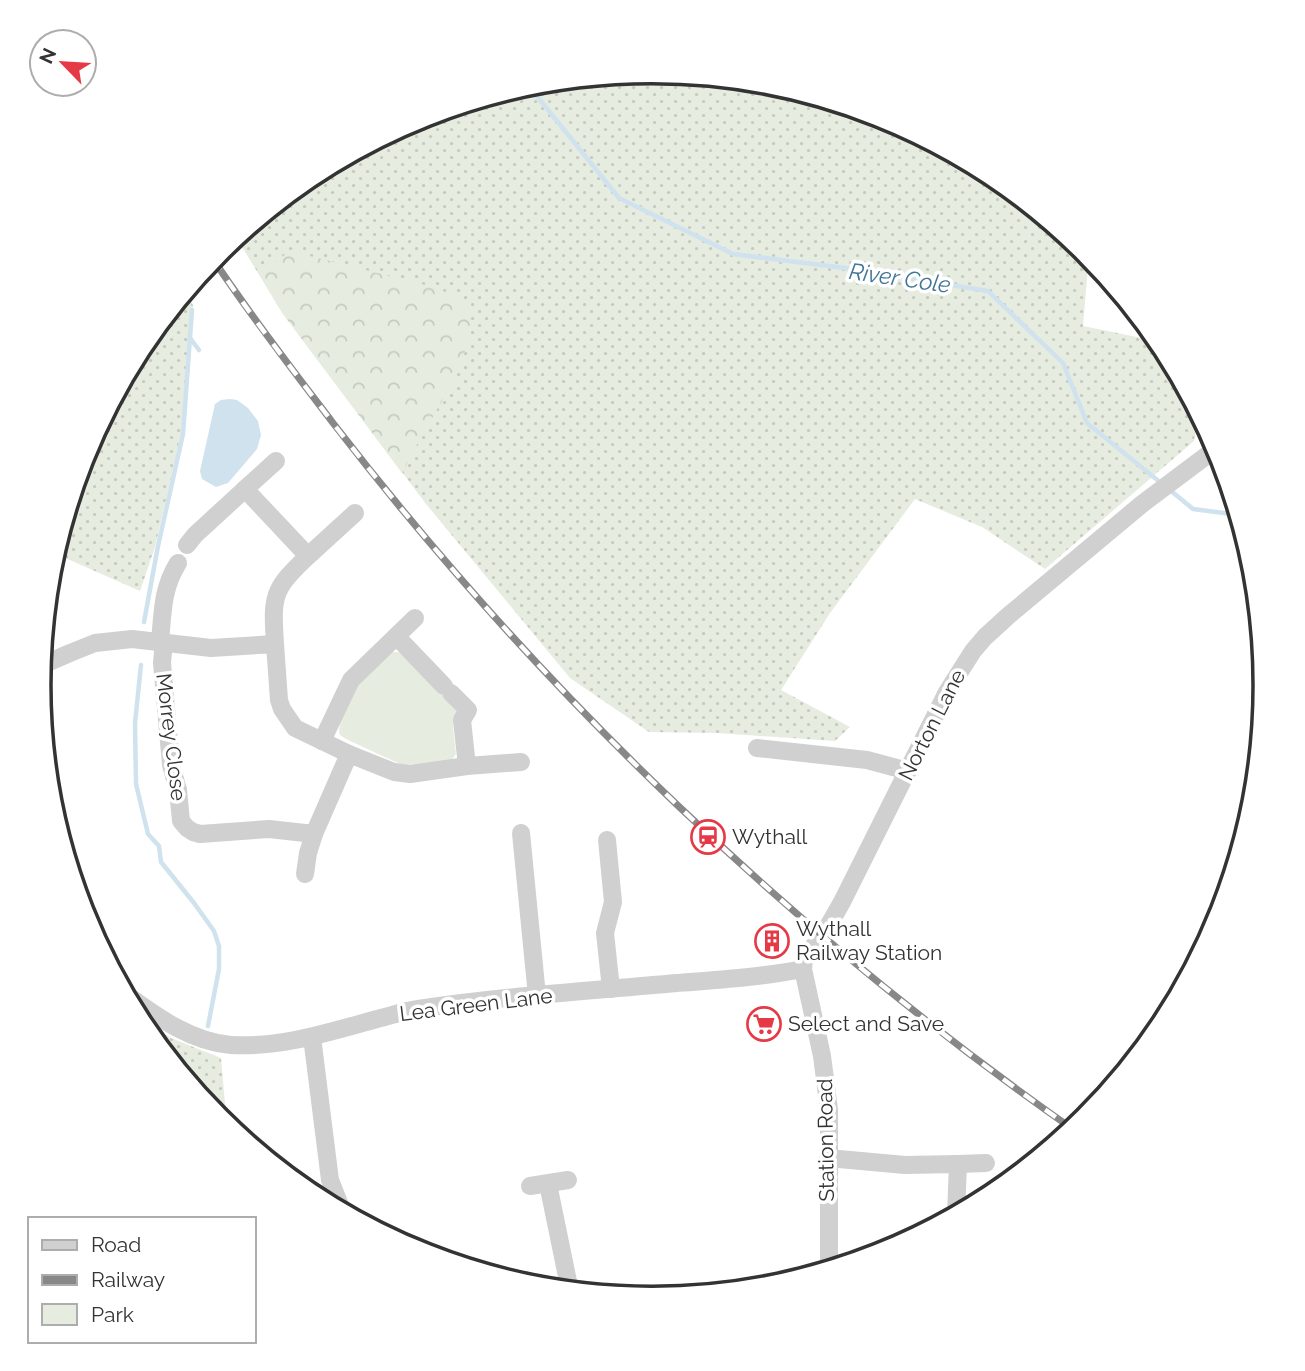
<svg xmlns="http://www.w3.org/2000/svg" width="1305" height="1371" viewBox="0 0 1305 1371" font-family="Raleway,sans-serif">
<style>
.grass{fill:url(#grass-dots)}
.forest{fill:url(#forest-crowns)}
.park{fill:#e6ecdf}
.water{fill:#cfe2ee}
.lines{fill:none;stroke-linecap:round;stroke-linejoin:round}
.stream{stroke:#cfe2ee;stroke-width:4.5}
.minor{stroke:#d0d0d0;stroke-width:18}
.rail-casing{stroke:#888;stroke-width:7}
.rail{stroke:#fff;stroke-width:4.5;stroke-dasharray:13;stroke-linecap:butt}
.labels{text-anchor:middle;stroke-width:7;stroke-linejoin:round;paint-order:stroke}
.street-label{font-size:21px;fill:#333;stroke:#fff}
.poi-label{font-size:21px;fill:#333;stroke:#fff;text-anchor:start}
.water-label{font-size:23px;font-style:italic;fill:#3f7597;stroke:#fff}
.rim{fill:none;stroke:#333;stroke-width:3.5}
</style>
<defs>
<pattern id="grass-dots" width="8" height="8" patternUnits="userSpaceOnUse" patternTransform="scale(1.75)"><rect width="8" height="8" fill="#e6ecdf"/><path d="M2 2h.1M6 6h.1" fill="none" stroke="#c6cbc0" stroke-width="1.8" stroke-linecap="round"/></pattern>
<pattern id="forest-crowns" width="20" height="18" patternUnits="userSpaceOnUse" patternTransform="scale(1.75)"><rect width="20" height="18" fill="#e6ecdf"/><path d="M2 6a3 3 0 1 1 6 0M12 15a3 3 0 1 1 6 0" fill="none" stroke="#c6cbc0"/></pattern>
</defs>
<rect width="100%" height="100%" fill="#fff"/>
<!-- grass -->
<g class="grass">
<path d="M653,72L773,83L888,118L994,175L1089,254L1083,326L1161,342L1199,412L1194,441L1045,569L982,527L915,499L830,613L781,690L850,727L835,741L717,733L649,732L570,678L426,504L283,314L236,237L312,175L418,118L533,83Z"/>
<path d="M185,292L193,305L181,435L155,547L140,591L54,553L85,450L142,344Z"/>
<path d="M136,1016L171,1038L221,1058L227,1127L218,1119L142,1026Z"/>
</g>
<!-- forest -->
<path class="forest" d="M290,251L437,288L470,304L471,336L453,382L421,437L402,473L283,314L259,274Z"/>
<!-- park -->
<path class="park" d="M392,652H397L403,654L458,712L453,726L456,754L450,762L402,765L346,739L340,735L339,730L340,723L356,686Z"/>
<!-- water -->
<path class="water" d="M230,399L237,400L248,408L258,421L261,435L257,449L228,483L216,487L202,479L200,471L215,404L221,400Z"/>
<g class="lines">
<!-- stream -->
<g class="stream">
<path d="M528,85L619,198L733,254L853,269L988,291L1063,363L1087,423L1161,483"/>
<path d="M190,338L199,350"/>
<path d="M1170,490L1193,509L1239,515"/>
<path d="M144,622L158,546L183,434L192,310"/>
<path d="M141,665L135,723L136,784L148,834L159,846L161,862L194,903L214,931L219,946V969L208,1026"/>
</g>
<!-- minor -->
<g class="minor">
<path d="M245,489L276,461"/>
<path d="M187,545L195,535L245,489L308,556C272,590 272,596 275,644"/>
<path d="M308,556L355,513"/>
<path d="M397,637L444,686"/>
<path d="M160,641C163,611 162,589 178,563"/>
<path d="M164,641L162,663L171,765L178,790L181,821L187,828L193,832L200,834L269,829L314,834L349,754"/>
<path d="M40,666L70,653L95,643L132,639L211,648L275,644L279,700L282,709L295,728L349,754L394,772L410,774L467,766L521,762"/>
<path d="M451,693L468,710L462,720L467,766"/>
<path d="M322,741L351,680L415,618"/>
<path d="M757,748L867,760L908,771"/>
<path d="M521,833L537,996"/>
<path d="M607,840L613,902L605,933L611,989"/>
<path d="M305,874L308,853L314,834"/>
<path d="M123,992C155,1015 190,1042 231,1045C281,1048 329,1032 377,1019C390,1016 404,1011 418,1009C503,996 590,991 677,983C719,980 762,977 803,969"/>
<path d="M312,1037L330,1180L343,1213"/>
<path d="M828,1158L905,1165L958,1164L956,1214"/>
<path d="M958,1164L986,1163"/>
<path d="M548,1184L570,1291"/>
<path d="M530,1186L568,1180"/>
<path d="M829,1271V1110L822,1056L803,969L804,959L826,930L842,902L947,692L973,651L985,637L1008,616L1142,504L1218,447"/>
</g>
<!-- rail casing -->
<g class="rail-casing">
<path id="rail" d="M213,259C250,315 292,369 333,423C542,694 794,934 1074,1130"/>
</g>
<!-- rail -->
<use href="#rail" class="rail"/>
</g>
<!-- icons -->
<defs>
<g id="station-ring" transform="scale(1.75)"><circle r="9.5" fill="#fff" stroke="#e63946" stroke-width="1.5"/><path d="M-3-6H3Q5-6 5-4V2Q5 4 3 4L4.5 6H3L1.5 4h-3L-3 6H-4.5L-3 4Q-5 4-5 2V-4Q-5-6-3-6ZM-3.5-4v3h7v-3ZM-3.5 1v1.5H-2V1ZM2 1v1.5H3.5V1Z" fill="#e63946"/></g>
<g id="building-ring" transform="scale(1.75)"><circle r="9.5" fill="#fff" stroke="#e63946" stroke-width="1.5"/><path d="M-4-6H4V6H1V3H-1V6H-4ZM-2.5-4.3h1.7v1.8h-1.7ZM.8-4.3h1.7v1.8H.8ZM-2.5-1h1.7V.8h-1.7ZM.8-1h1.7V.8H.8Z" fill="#e63946"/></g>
<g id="supermarket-ring" transform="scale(1.75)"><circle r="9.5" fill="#fff" stroke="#e63946" stroke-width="1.5"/><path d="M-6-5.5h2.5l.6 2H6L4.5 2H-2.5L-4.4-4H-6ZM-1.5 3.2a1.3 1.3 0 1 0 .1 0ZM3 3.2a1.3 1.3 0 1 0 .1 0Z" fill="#e63946"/></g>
</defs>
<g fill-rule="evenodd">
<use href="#station-ring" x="708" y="837"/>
<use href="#building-ring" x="772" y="941"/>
<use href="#supermarket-ring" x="764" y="1024"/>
</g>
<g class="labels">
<!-- street labels -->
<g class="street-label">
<text transform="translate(932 725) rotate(-63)" y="7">Norton Lane</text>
<text transform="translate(171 737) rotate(83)" y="7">Morrey Close</text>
<text transform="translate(476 1005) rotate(-7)" y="7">Lea Green Lane</text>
<text transform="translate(826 1140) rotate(-91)" y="7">Station Road</text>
</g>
<!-- poi labels -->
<g class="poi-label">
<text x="732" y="844">Wythall</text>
<text x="796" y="936">Wythall<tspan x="796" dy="24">Railway Station</tspan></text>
<text x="788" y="1031">Select and Save</text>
</g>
<!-- water labels -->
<g class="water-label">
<text transform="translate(900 278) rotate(8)" y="8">River Cole</text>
</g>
</g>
<!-- crop -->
<path d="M0 0H1305V1371H0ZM51 685a601 601 0 1 1 1202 0a601 601 0 1 1-1202 0Z" fill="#fff" fill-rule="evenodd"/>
<path class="rim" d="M51 685a601 601 0 1 1 1202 0a601 601 0 1 1-1202 0Z"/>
<!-- legend -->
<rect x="28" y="1217" width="228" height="126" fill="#ffffff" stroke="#adadad" stroke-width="2"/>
<rect x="42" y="1240" width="35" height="10" fill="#d0d0d0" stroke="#adadad" stroke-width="2"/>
<text x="91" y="1252" font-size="21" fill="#333333">Road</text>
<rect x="42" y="1275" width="35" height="10" fill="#888888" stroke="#adadad" stroke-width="2"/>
<text x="91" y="1287" font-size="21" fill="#333333">Railway</text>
<rect x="42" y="1304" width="35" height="21" fill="#e6ecdf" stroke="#adadad" stroke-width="2"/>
<text x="91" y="1322" font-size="21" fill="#333333">Park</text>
<!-- north arrow -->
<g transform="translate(63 63) rotate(295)"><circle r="33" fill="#ffffff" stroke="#adadad" stroke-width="2"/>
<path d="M0-5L12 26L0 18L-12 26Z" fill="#e63946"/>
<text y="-10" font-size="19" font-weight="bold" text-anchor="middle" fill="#333333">N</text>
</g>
</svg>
